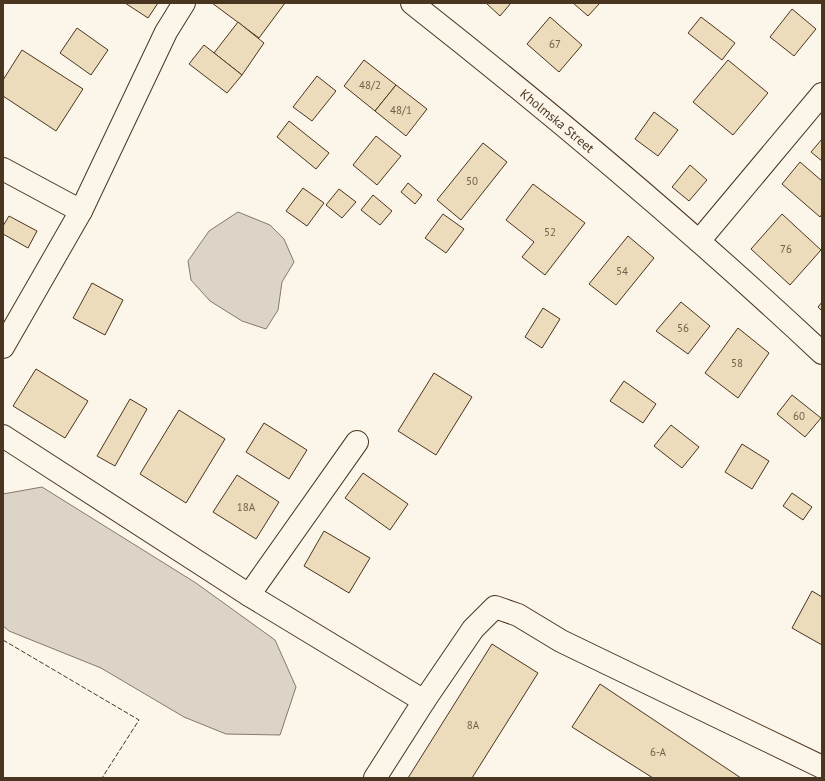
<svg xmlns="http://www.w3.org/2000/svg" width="825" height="781" viewBox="0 0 825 781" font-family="'PT Sans',sans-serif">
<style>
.water{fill:#dcd4c6;stroke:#887966}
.building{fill:#ecdcbc;stroke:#4a3520}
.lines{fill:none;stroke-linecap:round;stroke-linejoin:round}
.minor-casing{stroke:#4a3520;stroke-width:24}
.minor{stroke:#fbf6e9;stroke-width:22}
.fence{stroke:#4a3520;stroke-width:1;stroke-dasharray:5 2;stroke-linecap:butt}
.labels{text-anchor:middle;stroke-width:3;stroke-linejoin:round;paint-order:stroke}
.number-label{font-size:11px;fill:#725f47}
.street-label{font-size:13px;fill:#4a3520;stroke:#fbf6e9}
</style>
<rect width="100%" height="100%" fill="#fbf6e9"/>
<!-- water -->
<g class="water">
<path d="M238,212L270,225L284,239L294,262L282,282L278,310L266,329L242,321L210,301L191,280L188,261L209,231Z"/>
<path d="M42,487L196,583L275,640L296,687L280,735L226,734L184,717L101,668L9,631L3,626V494Z"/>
</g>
<!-- building -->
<g class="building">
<path d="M125,3H158L148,18Z"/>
<path d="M212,3H285L259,38Z"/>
<path d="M486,3H511L500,16Z"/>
<path d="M573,3H600L588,16Z"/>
<path d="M792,9L816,29L794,56L770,37Z"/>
<path d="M550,17L582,45L559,72L527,44Z"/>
<path d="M701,17L735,43L722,60L688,33Z"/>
<path d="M238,22L264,43L242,75L214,53Z"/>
<path d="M77,28L108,50L91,75L60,53Z"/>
<path d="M204,45L242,75L227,93L189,64Z"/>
<path d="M22,50L83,89L56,131L3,96V80Z"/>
<path d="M364,60L396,85L375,111L344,86Z"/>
<path d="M728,60L768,93L733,135L693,102Z"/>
<path d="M317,76L336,91L312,121L293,107Z"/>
<path d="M396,85L427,109L406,136L375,111Z"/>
<path d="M654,112L678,130L658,156L635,139Z"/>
<path d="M289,121L329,153L316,169L277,137Z"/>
<path d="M376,136L401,156L377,185L353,165Z"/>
<path d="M822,139V161L811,152Z"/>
<path d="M483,143L507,162L461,220L437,200Z"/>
<path d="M800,162L822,181V214L820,217L782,184Z"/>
<path d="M690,165L707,180L689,201L672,187Z"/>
<path d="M408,183L422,195L415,204L401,192Z"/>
<path d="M533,184L585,223L545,275L522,257L534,242L506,220Z"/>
<path d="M303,188L324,203L307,226L286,211Z"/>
<path d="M339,189L356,202L342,218L326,205Z"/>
<path d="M373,195L392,211L380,225L361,210Z"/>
<path d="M443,214L464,229L446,253L425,238Z"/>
<path d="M782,214L821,250L790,285L751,249Z"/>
<path d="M9,216L37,231L28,248L3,234V226Z"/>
<path d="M628,236L654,258L616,305L589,284Z"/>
<path d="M92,283L123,300L105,335L73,318Z"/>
<path d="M681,302L710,326L688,354L656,331Z"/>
<path d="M822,302V311L818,307Z"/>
<path d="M543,308L560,319L542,348L525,337Z"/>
<path d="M738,328L769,353L738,398L705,373Z"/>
<path d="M36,369L88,401L65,438L13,406Z"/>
<path d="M434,373L472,397L436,455L398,431Z"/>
<path d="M624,381L656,404L643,423L610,401Z"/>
<path d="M792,395L821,418L805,437L777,414Z"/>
<path d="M130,399L147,409L115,466L97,456Z"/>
<path d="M179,410L225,439L186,503L140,474Z"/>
<path d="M264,423L307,450L289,479L246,452Z"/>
<path d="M671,425L699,447L682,468L654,446Z"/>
<path d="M742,444L769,461L752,489L725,472Z"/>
<path d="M363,473L408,504L390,530L345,498Z"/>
<path d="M237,475L279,502L256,539L213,512Z"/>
<path d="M792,493L812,507L803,520L783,506Z"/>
<path d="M324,531L370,558L349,593L304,566Z"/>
<path d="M812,591L822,597V645L792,628Z"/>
<path d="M492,644L538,673L472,778H408Z"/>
<path d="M600,684L741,778H653L572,727Z"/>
</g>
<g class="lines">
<!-- minor casing -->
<g class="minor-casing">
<g id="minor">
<path id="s1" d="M412,3C553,114 691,230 822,353"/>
<path d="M3,169L81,211"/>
<path d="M699,241L822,94"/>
<path d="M3,347L81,211L166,32L184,3"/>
<path d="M3,436L249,595L424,701L375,778"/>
<path d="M249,595L357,442"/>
<path d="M424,701L473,629L495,607L518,615L561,641L822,767"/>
</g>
</g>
<!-- minor -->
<use href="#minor" class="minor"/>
<!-- fence -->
<path class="fence" d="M3,640L139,720L102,778"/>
</g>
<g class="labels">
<!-- number labels -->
<g class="number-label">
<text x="555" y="48">67</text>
<text x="370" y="89">48/2</text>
<text x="401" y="114">48/1</text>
<text x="472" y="185">50</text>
<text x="550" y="236">52</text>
<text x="786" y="253">76</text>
<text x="622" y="275">54</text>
<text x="683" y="332">56</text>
<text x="737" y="367">58</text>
<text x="799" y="420">60</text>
<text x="246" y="511">18А</text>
<text x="473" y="729">8А</text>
<text x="658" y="756">6-А</text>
</g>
<!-- street labels -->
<g class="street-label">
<text dy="5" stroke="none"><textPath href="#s1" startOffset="187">Kholmska Street</textPath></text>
</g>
</g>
<!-- border -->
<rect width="825" height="781" fill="none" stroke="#4a3520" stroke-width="8"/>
</svg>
